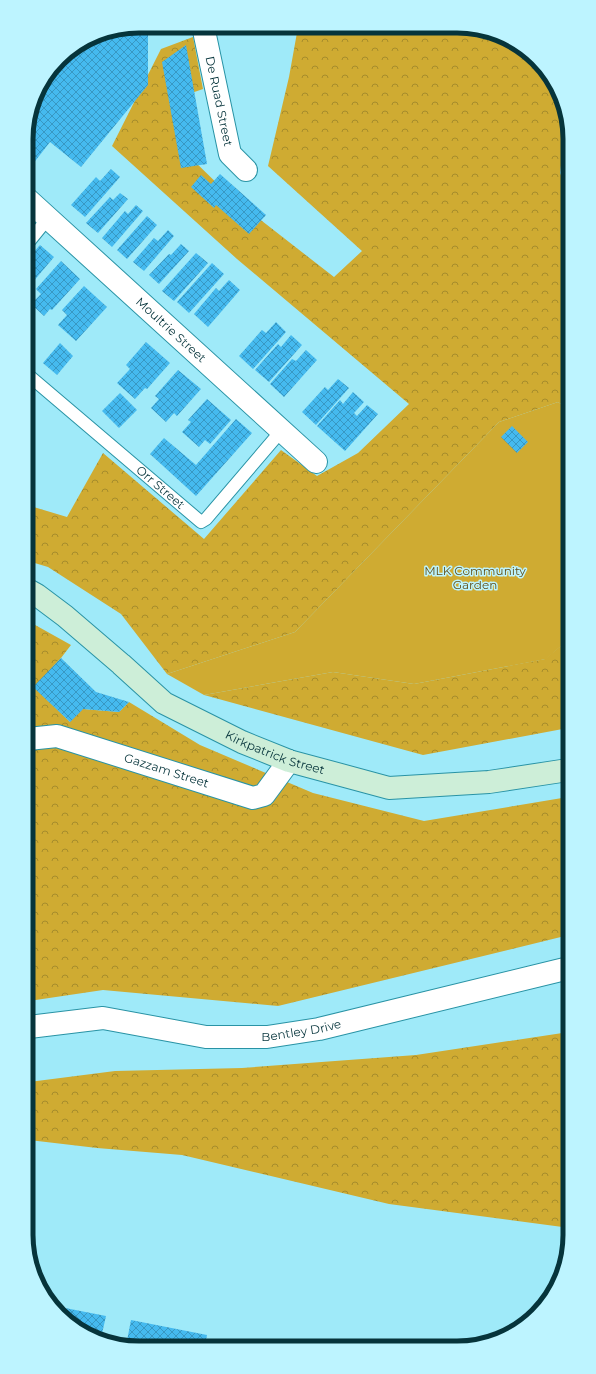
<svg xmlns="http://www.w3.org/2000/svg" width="596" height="1374" viewBox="0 0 596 1374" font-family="Montserrat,sans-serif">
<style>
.forest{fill:url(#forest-crowns)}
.garden{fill:#cfab32}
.building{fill:url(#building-cross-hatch)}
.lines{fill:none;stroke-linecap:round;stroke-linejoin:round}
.lane-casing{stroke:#2993a5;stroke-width:14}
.street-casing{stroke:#2993a5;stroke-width:24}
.secondary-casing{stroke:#2993a5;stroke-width:24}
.lane{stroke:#fff;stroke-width:12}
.street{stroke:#fff;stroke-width:22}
.secondary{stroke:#cdeed8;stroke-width:22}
.labels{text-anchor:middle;stroke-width:3;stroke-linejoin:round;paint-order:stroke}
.street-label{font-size:12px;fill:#06343b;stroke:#bdf4ff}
.park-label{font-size:12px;fill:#615019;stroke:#bdf4ff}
.rim{fill:none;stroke:#06343b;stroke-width:5}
</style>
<defs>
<pattern id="forest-crowns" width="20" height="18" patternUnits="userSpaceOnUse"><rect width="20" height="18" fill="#cfab32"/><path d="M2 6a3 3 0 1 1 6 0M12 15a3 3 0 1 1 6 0" fill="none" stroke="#a68c2c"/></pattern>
<pattern id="building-cross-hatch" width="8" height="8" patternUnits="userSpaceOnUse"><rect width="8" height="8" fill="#45baef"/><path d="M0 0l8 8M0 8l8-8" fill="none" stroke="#3898c3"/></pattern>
</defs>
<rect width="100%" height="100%" fill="#9feaf9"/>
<!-- forest -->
<g class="forest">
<path d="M298,27L479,28L537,59L566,110V129L560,173L566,187L567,408L558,402L499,422L295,632L167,674L121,614L48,567L28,561L27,505L67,517L103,453L204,539L281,450L317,476L358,453L409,404L237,259L112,146L161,49L193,37L203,89L177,98L188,155L231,197L334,277L362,251L268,166L289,77Z"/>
<path d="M28,621L71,645L61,658L34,687L70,722L83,709L119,712L129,702L200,745L313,793L424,821L568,797L569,935L278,1006L103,990L29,1001Z"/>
<path d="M568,640V728L423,755L204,695L333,672L414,684L545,659Z"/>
<path d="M569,1032L570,1228L389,1204L182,1155L97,1148L29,1140V1082L115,1071L242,1068L416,1055Z"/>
</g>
<!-- garden -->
<path class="garden" d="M558,402L567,408L568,640L546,659L414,684L333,672L204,695L167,674L295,632L499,422Z"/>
<!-- building -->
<g class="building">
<path d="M139,26H148V85L81,167L50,142L29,169L26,166V131L38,89L64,54L96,35Z"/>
<path d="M186,45L207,164L181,168L162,62Z"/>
<path d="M111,169L120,177L85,217L71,205L96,177L100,181Z"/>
<path d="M220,174L266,215L249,234L216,205L214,208L191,187L201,175L211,184Z"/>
<path d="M120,193L128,199L98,233L86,223L110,197L113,200Z"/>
<path d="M136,205L143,211L112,247L102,238L125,211L128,214Z"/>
<path d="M147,216L157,225L127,259L117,250Z"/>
<path d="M168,230L174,236L144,271L133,262L154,238L158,241Z"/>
<path d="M181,244L189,251L159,284L149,275L169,254L171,255Z"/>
<path d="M40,245L54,257L27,289V260Z"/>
<path d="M196,253L208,263L174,301L162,291Z"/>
<path d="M61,261L80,279L52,310L50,309L44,316L31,304L41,294L36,289Z"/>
<path d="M212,263L224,274L189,313L177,302Z"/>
<path d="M229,280L240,290L208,327L194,314L216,288L219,291Z"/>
<path d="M84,286L107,307L76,341L58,325L67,315L62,310Z"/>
<path d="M276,322L286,332L253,369L239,356L262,330L266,333Z"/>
<path d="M291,335L302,345L269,382L255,370L278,344L281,347Z"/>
<path d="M146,342L170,363L147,389L145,388L135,399L117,383L130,369L126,365Z"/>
<path d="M60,343L73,356L57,375L43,363Z"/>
<path d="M306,350L317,360L284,397L270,384L292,359L296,361Z"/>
<path d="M178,370L201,389L177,416L174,413L166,422L151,408L159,399L155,396Z"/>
<path d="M338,379L349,388L316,425L302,412L325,387L328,390Z"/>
<path d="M353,392L364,402L354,413L357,416L367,405L378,414L345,451L317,426L340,400L343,404Z"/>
<path d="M120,393L137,410L119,428L102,411Z"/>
<path d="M207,399L231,420L210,444L205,440L199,447L182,432L191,422L188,420Z"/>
<path d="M236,419L252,433L196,496L150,454L164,438L196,465Z"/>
<path d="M512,426L528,442L517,453L501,437Z"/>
<path d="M61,658L96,692L129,702L119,712L83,709L70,722L33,687Z"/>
<path d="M55,1306L106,1316L101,1338L64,1320Z"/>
<path d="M131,1320L207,1335L205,1345L126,1346Z"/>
<path d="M237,1341L254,1345H236Z"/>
</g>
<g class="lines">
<!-- lane casing -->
<g class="lane-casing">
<g id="lane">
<path d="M27,244L49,217"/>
<path id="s1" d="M27,374L201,522L206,519L282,430"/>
</g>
</g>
<!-- street casing -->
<g class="street-casing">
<g id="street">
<path id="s2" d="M203,26L230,154L246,170"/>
<path id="s3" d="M26,198L316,462"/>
<path id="s4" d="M28,739L57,736L253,798L264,795L289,761"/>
<path id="s5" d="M29,1027L103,1018L206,1037H267L319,1029L569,968"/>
</g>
</g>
<!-- secondary casing -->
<g class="secondary-casing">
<g id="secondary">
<path id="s6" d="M28,590L37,595L65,616L121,664L164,703L242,742L289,761L389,788L489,782L568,770"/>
</g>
</g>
<!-- lane -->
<use href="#lane" class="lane"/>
<!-- street -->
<use href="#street" class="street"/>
<!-- secondary -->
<use href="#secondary" class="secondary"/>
</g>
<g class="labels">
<!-- street labels -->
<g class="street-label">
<text dy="4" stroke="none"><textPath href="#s2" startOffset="77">De Ruad Street</textPath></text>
<text dy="4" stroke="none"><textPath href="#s3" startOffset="196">Moultrie Street</textPath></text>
<text dy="4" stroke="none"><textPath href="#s1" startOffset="175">Orr Street</textPath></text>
<text dy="4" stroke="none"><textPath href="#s6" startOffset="299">Kirkpatrick Street</textPath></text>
<text dy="4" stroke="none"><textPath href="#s4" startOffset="144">Gazzam Street</textPath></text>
<text dy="4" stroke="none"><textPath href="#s5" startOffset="275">Bentley Drive</textPath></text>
</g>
<!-- park labels -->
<g class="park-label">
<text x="475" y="575">MLK Community<tspan x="475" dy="14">Garden</tspan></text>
</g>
</g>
<!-- crop -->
<path d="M0 0H596V1374H0ZM139 33H457A106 106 0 0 1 563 139V1235A106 106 0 0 1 457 1341H139A106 106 0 0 1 33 1235V139A106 106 0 0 1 139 33Z" fill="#bdf4ff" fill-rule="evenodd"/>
<path class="rim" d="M139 33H457A106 106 0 0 1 563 139V1235A106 106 0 0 1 457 1341H139A106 106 0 0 1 33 1235V139A106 106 0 0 1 139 33Z"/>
</svg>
